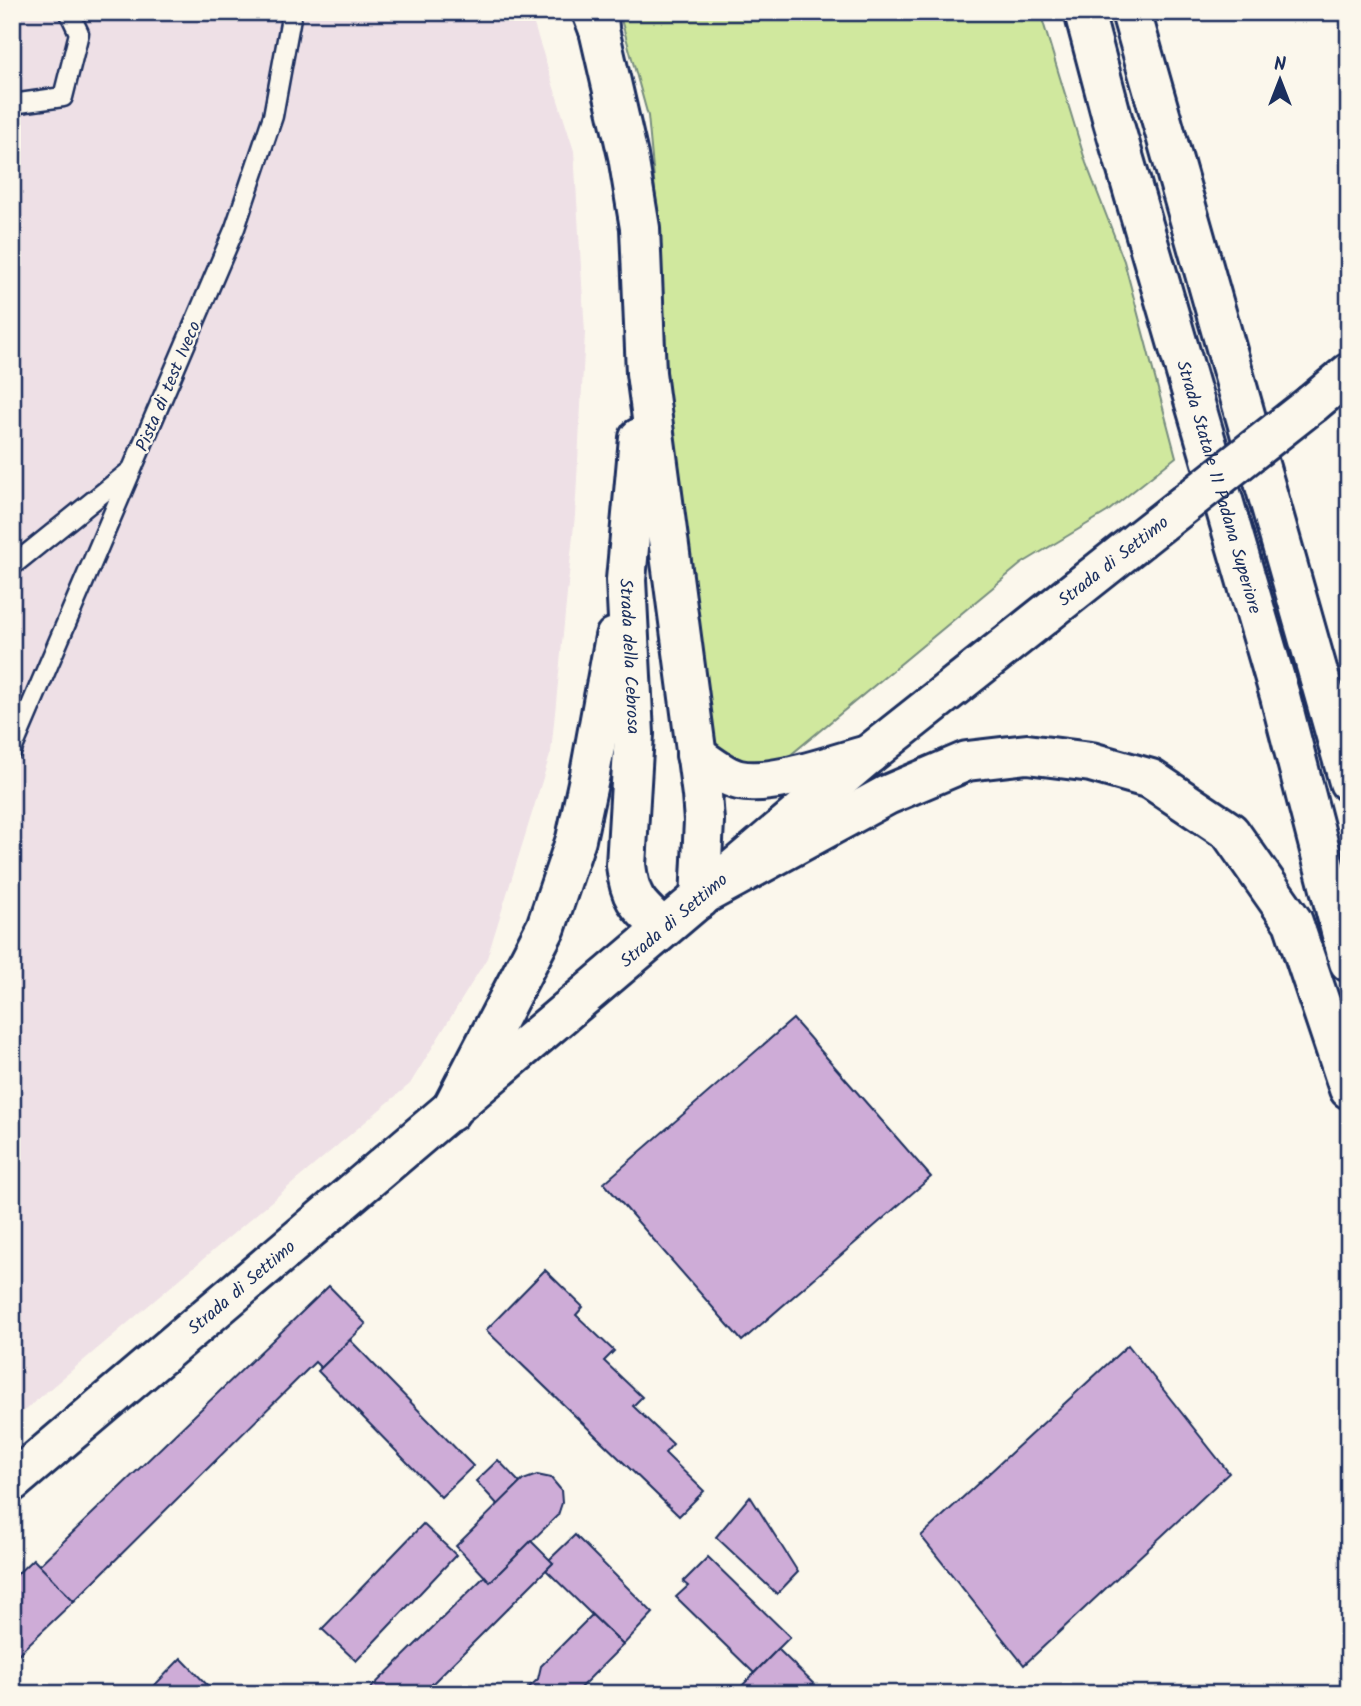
<svg xmlns="http://www.w3.org/2000/svg" width="1361" height="1706" viewBox="0 0 1361 1706" font-family="Kalam,sans-serif">
<style>
.built{fill:#eee0e6}
.green{fill:#d0e89e;stroke:#768c7e;stroke-width:2}
.building{fill:#ceacd7;stroke:#1b2f5e;stroke-width:2}
.lines{fill:none;stroke-linecap:round;stroke-linejoin:round}
.service-casing{stroke:#1b2f5e;stroke-width:23}
.secondary-casing{stroke:#1b2f5e;stroke-width:44}
.primary-casing{stroke:#1b2f5e;stroke-width:44}
.trunk-casing{stroke:#1b2f5e;stroke-width:44}
.service{stroke:#fbf7ec;stroke-width:18}
.secondary{stroke:#fbf7ec;stroke-width:38}
.primary{stroke:#fbf7ec;stroke-width:38}
.trunk{stroke:#fbf7ec;stroke-width:38}
.primary-bridge-casing{stroke:#1b2f5e;stroke-width:44;stroke-linecap:butt}
.primary-bridge{stroke:#fbf7ec;stroke-width:38}
.labels{text-anchor:middle;stroke-width:5;stroke-linejoin:round;paint-order:stroke}
.street-label{font-size:18px;fill:#1b2f5e;stroke:#fbf7ec}
</style>
<rect width="100%" height="100%" fill="#fbf7ec"/>
<filter id="ink" filterUnits="userSpaceOnUse"><feTurbulence type="fractalNoise" baseFrequency=".0143" numOctaves="2"/><feDisplacementMap in="SourceGraphic" scale="14" xChannelSelector="R" yChannelSelector="G"/><feConvolveMatrix kernelMatrix="1 2 1 2 8 2 1 2 1" color-interpolation-filters="sRGB"/></filter>
<g filter="url(#ink)">
<!-- built -->
<path class="built" d="M12,12H530L574,151L585,333L575,515L551,752L487,958L410,1084L12,1421Z"/>
<!-- green -->
<path class="green" d="M619,12H1040L1086,163L1124,261L1176,457L1107,512L1021,564L788,757L744,771L711,746L677,543L659,233L648,116Z"/>
<!-- building -->
<g class="building">
<path d="M793,1019L931,1177L742,1341L604,1183Z"/>
<path d="M545,1270L583,1307L576,1315L614,1351L604,1361L642,1397L633,1406L673,1444L665,1453L704,1491L679,1516L486,1330Z"/>
<path d="M329,1286L366,1324L321,1368L315,1362L74,1601L38,1566Z"/>
<path d="M350,1340L473,1466L441,1497L318,1371Z"/>
<path d="M1128,1345L1229,1473L1024,1665L921,1536Z"/>
<path d="M498,1460L520,1483L498,1505L476,1481Z"/>
<path d="M537,1475L551,1478L561,1490L562,1503L558,1515L490,1582L456,1546L523,1480Z"/>
<path d="M750,1496L798,1572L777,1594L716,1537Z"/>
<path d="M423,1524L456,1555L356,1661L322,1629Z"/>
<path d="M575,1535L653,1613L623,1645L546,1570L553,1563L549,1560Z"/>
<path d="M531,1541L553,1563L422,1694H365L485,1576L490,1582Z"/>
<path d="M708,1557L790,1637L754,1673L676,1597L688,1586L683,1582Z"/>
<path d="M33,1559L74,1601L12,1660V1579Z"/>
<path d="M592,1615L623,1645L574,1694H522L538,1679L541,1666Z"/>
<path d="M778,1649L824,1694H734Z"/>
<path d="M181,1658L216,1694H155L151,1689Z"/>
</g>
<g class="lines">
<!-- service casing -->
<g class="service-casing">
<g id="service">
<path d="M12,104L63,97L79,33L69,12"/>
<path d="M12,566L130,471"/>
<path d="M12,750L235,228L273,116L292,12"/>
</g>
</g>
<!-- secondary casing -->
<g class="secondary-casing">
<g id="secondary">
<path d="M592,12L599,30L628,156L640,228L646,373L702,795L704,821L700,899"/>
<path id="s1" d="M639,438L626,580L634,734L626,865C630,900 638,905 663,928"/>
<path d="M696,755C709,764 724,777 739,780C773,787 833,764 868,755"/>
<path d="M450,1112L546,927L576,839L590,774L615,637"/>
</g>
</g>
<!-- primary casing -->
<g class="primary-casing">
<g id="primary">
<path d="M1313,403L1349,373"/>
<path id="s2" d="M12,1482L868,755L1139,540"/>
</g>
</g>
<!-- trunk casing -->
<g class="trunk-casing">
<g id="trunk">
<path d="M598,12L599,30"/>
<path id="s3" d="M1084,12L1112,118L1280,696L1349,962"/>
<path d="M1131,12L1349,782"/>
<path d="M705,894L887,795L967,761L1027,754L1091,762L1151,779L1230,832L1293,922L1349,1089"/>
</g>
</g>
<!-- service -->
<use href="#service" class="service"/>
<!-- secondary -->
<use href="#secondary" class="secondary"/>
<!-- primary -->
<use href="#primary" class="primary"/>
<!-- trunk -->
<use href="#trunk" class="trunk"/>
<!-- primary-bridge casing -->
<g class="primary-bridge-casing">
<path id="primary-bridge" d="M1139,540L1313,403"/>
</g>
<!-- primary-bridge -->
<use href="#primary-bridge" class="primary-bridge"/>
</g>
</g>
<g class="labels">
<!-- street labels -->
<g class="street-label">
<text transform="translate(168 386) rotate(-67)" y="6">Pista di test Iveco</text>
<text dy="6" stroke="none"><textPath href="#s3" startOffset="494">Strada Statale 11 Padana Superiore</textPath></text>
<text transform="translate(1113 561) rotate(-38)" y="6">Strada di Settimo</text>
<text dy="6" stroke="none"><textPath href="#s1" startOffset="219">Strada della Cebrosa</textPath></text>
<text dy="6" stroke="none"><textPath href="#s2" startOffset="868">Strada di Settimo</textPath></text>
<text dy="6" stroke="none"><textPath href="#s2" startOffset="301">Strada di Settimo</textPath></text>
</g>
</g>
<!-- margin -->
<rect width="1361" height="1706" fill="none" stroke="#fbf7ec" stroke-width="42"/>
<rect x="21" y="21" width="1319" height="1664" fill="none" stroke="#1b2f5e" stroke-width="2.5" filter="url(#ink)"/>
<!-- north arrow -->
<g transform="translate(1280 80)" stroke="#fbf7ec" stroke-width="5" paint-order="stroke">
<path d="M0-5L12 26L0 18L-12 26Z" fill="#1b2f5e"/>
<text y="-10" font-size="19" font-weight="bold" text-anchor="middle" fill="#1b2f5e">N</text>
</g>
</svg>
